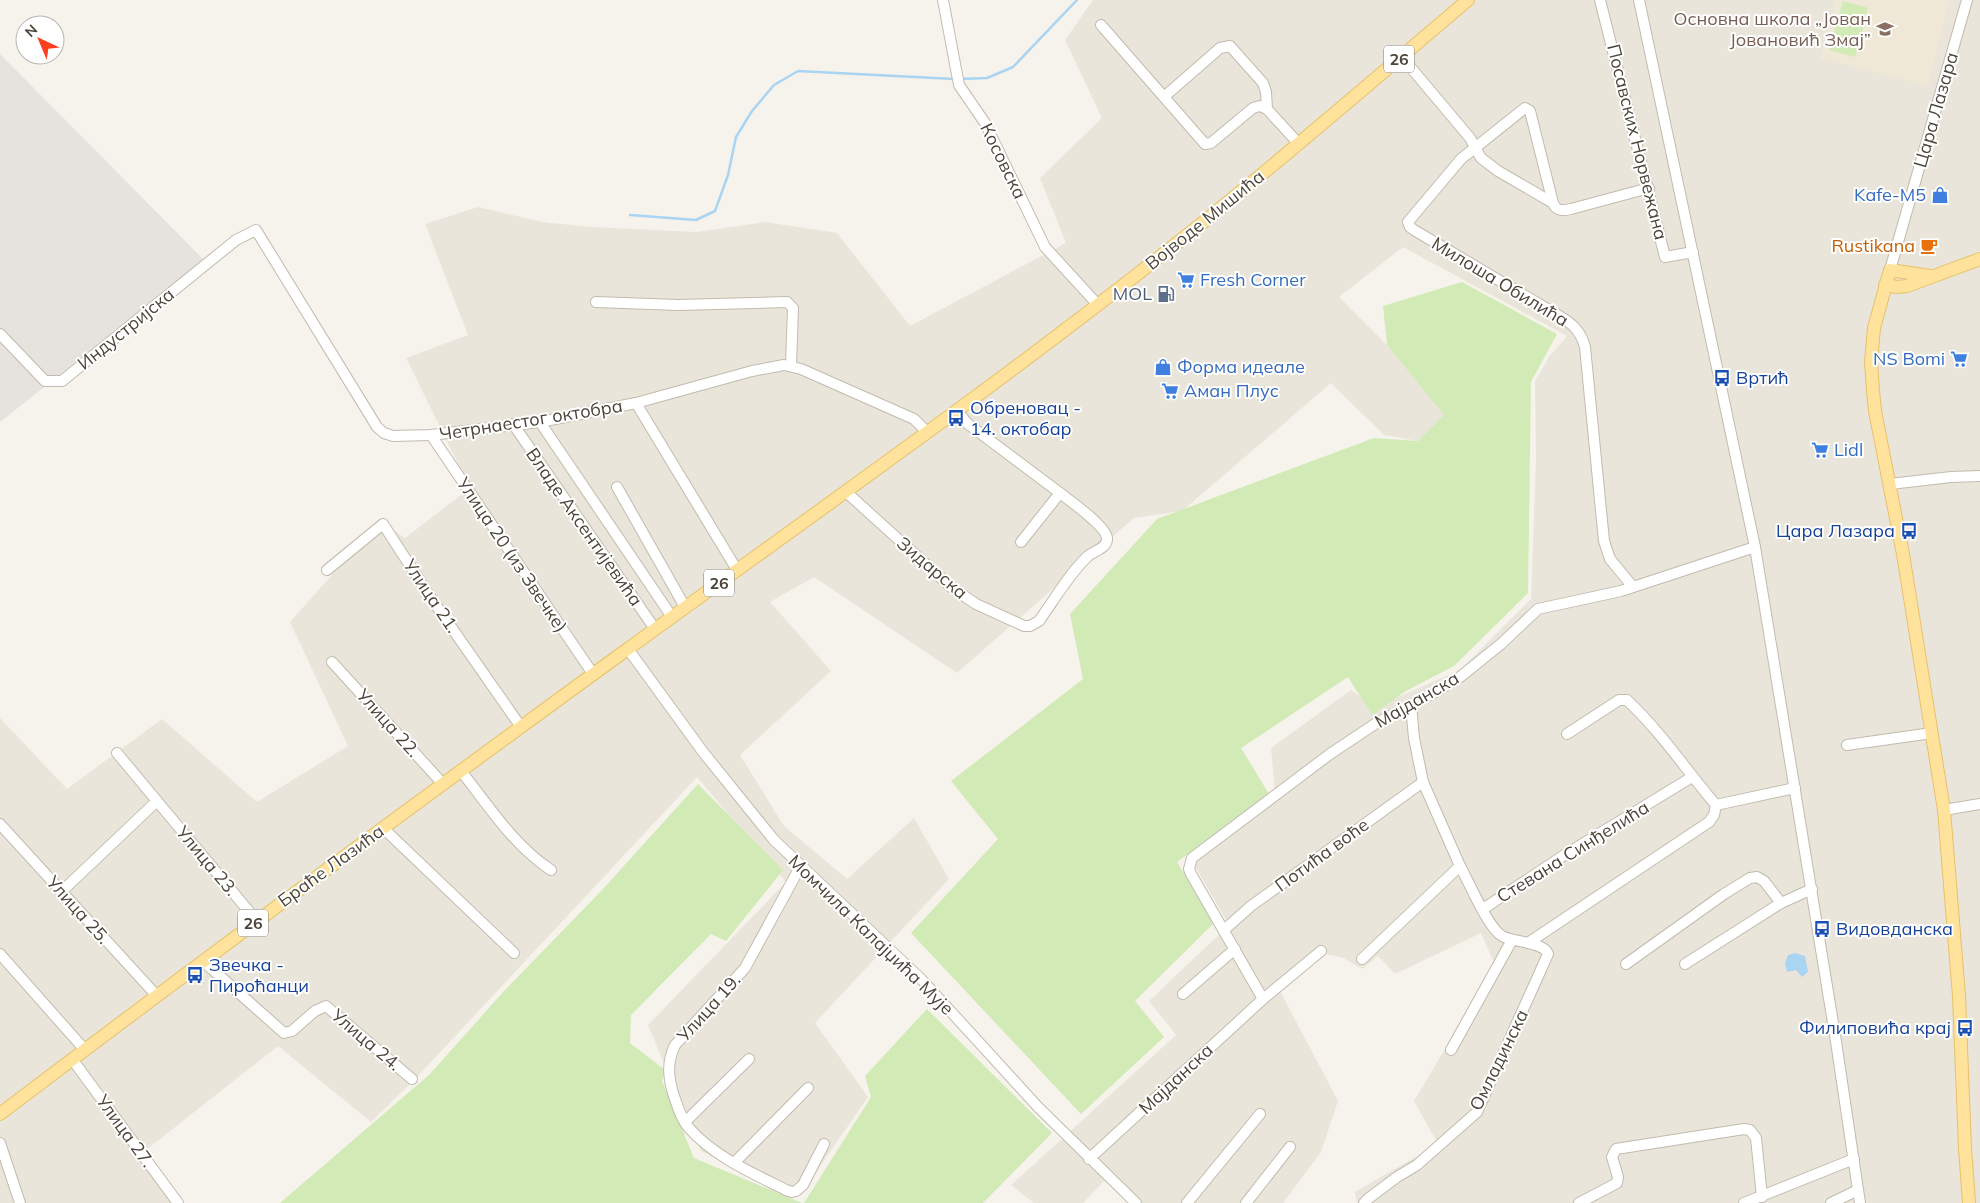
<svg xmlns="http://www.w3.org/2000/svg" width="1980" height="1203" viewBox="0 0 1980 1203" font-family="Mulish,sans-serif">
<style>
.residential{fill:#eae5da}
.industrial{fill:#e6e2dd}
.education{fill:#efe8d6}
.green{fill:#d2eab5}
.water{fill:#a9d4f2}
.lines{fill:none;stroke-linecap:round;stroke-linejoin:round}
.stream{stroke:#a9d4f2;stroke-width:2.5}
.minor-casing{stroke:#c2bbae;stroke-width:12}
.major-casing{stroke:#e6c16a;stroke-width:14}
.minor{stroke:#fff;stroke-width:10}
.major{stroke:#ffe39c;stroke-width:12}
.labels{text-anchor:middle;stroke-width:4;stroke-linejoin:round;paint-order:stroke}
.shield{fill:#fff;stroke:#817c74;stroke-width:1}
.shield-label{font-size:16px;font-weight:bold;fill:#4b4439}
.education-label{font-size:18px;fill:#785e54;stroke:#fff;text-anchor:end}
.street-label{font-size:18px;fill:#4b4439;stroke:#fff}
.shop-label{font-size:18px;fill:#366cbe;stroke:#fff;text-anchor:start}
.food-label{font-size:18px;fill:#c56008;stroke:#fff;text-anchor:end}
.service-label{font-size:18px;fill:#4e5e75;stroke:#fff;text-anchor:end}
.transit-label{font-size:18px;fill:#164399;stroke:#fff;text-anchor:start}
</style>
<rect width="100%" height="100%" fill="#f6f3ec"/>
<!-- residential -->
<path class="residential" d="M1093,0H1980V1203H1357L1355,1192L1438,1144L1414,1101L1495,965L1481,933L1395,974L1378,956L1362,969L1344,958L1325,954L1280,991L1338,1101L1321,1152L1283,1203H1138L1108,1177L1083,1203H1034L1011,1185L1176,1035L1149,1001L1229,925L1193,863L1275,794L1271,748L1351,690L1375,707L1460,670L1531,599L1536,458L1535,381L1549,357L1567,336L1403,247L1339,297L1387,345L1445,415L1418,441L1384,435L1331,383L1182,511L1134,518L957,673L814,577L770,602L831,671L740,755L784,826L847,879L914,818L949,879L815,1023L868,1097L800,1195L701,1151L648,1025L786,882L697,777L417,1077L371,1122L278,1046L146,1150L183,1203H0V718L67,789L162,719L257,802L348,746L290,622L380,521L405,538L470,488L406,358L468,335L425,224L478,207L542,222L591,227L697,232L765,222L837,233L910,326L1066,243L1040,178L1102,118L1065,40Z"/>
<!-- industrial -->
<path class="industrial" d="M0,54L204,260L0,422Z"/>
<!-- education -->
<path class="education" d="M1835,0H1950L1928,86L1820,58Z"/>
<!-- green -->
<g class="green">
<path d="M1843,1L1868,8L1855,57L1829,50Z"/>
<path d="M1462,282L1557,334L1531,382L1528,593L1454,666L1406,691L1372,715L1348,677L1241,748L1269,794L1177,862L1214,923L1135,1001L1164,1037L1081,1114L911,933L998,839L951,781L1083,679L1070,614L1157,519L1374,438L1418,441L1444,415L1387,345L1383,306Z"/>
<path d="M698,784L783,870L726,941L711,934L631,1015L630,1043L665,1070L662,1081L694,1158L802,1203H280L429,1075L505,990L603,889Z"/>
<path d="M927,1009L1052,1133L983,1203H804L871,1097L865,1076Z"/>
</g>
<!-- water -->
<path class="water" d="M1795,953L1805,956L1808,972L1802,977L1796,970L1787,972L1785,963L1788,955Z"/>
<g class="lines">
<!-- stream -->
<g class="stream">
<path d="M960,79L987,78L1013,67L1077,0"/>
<path d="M630,215L696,220L715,211L728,175L736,137L752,111L774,85L798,71L954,79"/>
</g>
<!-- minor casing -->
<g class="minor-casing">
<g id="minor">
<path d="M943,0L959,85L985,123L1045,247L1098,305"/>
<path d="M1600,0L1665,257L1693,252"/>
<path d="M1639,0L1755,547L1835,1035L1860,1203"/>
<path d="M1101,25L1205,144L1211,143L1253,108L1260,106L1267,109"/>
<path d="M1401,56L1470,138L1481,158L1498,171L1553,203C1556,211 1562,211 1571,209L1649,188"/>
<path d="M1165,96L1220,48L1230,46L1263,83L1266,92L1267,109L1299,144"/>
<path d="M1553,203L1530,111L1525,108L1461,159L1408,222L1410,227L1414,230L1561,317C1573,324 1581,332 1585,347L1604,541L1610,559L1633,587"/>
<path d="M1890,270L1967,0"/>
<path d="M596,302L678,305L787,302L793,308L791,365"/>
<path d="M0,334L45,381H62L236,240L256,230L377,427L384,433L393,436L431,435L540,422L636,403L752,371L784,365L801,369L914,419L927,432"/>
<path d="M636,403L737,570"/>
<path d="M956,410L968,424L1060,493L1021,542"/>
<path d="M540,422L672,617"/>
<path d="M513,424L655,629"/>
<path d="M431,435L593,674"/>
<path d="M1890,484L1951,477L1980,476"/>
<path d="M617,487L685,607"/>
<path d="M845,491L951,587L976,604L1024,626H1030L1039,621C1054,600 1069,574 1088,556C1094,551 1108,548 1107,538C1106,526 1070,501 1060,493"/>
<path d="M327,570L383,524L433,601L521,727"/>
<path d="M628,649L703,752L774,840L922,980L1038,1107L1136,1203"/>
<path d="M332,662L443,784"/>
<path d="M1411,705L1414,738L1423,782L1460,866"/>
<path d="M1567,734L1619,700H1627C1661,732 1686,770 1716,805"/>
<path d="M1847,745L1932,733"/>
<path d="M117,753L257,921"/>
<path d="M461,771C488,805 514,846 551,870"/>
<path d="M1716,805L1795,788"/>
<path d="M1944,810L1980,804"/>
<path d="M0,824L157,996"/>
<path d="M383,828L514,953"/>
<path d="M800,867L745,968L675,1045C667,1062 668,1076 673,1093C677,1105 681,1119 689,1128C713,1156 754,1174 786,1190L792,1192L796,1191L803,1185L824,1144"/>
<path d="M61,892L157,801"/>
<path d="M1483,909L1566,854L1692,777"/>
<path d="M1224,930L1251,906L1423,782"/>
<path d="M1528,943L1709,822L1714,815L1716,805"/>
<path d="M0,954L85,1050"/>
<path d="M1362,959L1460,866C1469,882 1488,928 1502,936C1514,943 1543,941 1548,954L1477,1112L1417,1165L1397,1177L1369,1198L1364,1203"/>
<path d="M203,961L284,1033L292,1031L315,1011L326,1006L412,1079"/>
<path d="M1626,964L1724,894L1750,878L1757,877L1764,881L1781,903"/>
<path d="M1685,964L1781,903L1812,889"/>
<path d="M1183,994L1235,949"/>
<path d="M1263,999L1321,951"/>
<path d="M1451,1050L1512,940"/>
<path d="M72,1059L178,1203"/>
<path d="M685,1122L749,1059"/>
<path d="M0,1143L20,1203"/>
<path d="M1089,1159L1263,999L1191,874L1189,869L1192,858L1330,754L1375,724L1439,690L1460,677L1501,644L1538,609L1621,591L1755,547"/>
<path d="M734,1163L808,1088"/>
<path d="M1187,1203L1260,1114"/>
<path d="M1246,1203L1290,1147"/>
<path d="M1579,1203L1617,1183L1618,1177L1612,1157L1616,1149L1744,1129L1750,1130L1756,1138L1762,1197"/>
<path d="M1744,1203L1854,1159"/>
<path d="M1831,1203L1858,1190"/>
</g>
</g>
<!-- major casing -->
<g class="major-casing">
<g id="major">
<path d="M1930,276L1890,270L1874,328L1871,362L1873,391L1875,411L1903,554L1944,810L1959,996L1965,1148L1969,1203"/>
<path d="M1885,285L1897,287L1907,286L1980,259"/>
<path d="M0,1114C207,957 416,803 625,651C815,513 1008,378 1191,232C1285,157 1376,78 1468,0"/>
</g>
</g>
<!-- minor -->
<use href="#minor" class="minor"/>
<!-- major -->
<use href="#major" class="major"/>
</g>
<!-- icons -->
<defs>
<g id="school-bare" transform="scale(1.35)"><path d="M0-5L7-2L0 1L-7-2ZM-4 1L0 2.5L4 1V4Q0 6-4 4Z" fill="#8d6e63" stroke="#fff" stroke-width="2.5" paint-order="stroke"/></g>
<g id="shop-bare" transform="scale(1.35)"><path d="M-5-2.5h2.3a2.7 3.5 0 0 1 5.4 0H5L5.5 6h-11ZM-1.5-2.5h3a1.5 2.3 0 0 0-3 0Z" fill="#3f7fe0" stroke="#fff" stroke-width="2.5" paint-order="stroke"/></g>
<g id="cafe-bare" transform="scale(1.35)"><path d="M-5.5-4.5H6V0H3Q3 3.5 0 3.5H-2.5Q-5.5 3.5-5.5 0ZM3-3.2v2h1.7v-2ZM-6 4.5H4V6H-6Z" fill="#e8710a" stroke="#fff" stroke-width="2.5" paint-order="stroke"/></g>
<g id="supermarket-bare" transform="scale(1.35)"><path d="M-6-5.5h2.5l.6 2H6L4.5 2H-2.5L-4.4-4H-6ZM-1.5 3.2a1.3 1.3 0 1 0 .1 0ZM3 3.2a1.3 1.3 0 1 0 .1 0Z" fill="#3f7fe0" stroke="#fff" stroke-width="2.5" paint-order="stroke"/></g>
<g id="fuel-bare" transform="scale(1.35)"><path d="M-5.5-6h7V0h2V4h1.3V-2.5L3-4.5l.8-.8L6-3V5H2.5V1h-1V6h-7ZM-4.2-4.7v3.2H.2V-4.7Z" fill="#5c6f8a" stroke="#fff" stroke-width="2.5" paint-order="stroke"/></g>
<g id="bus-bare" transform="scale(1.35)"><path d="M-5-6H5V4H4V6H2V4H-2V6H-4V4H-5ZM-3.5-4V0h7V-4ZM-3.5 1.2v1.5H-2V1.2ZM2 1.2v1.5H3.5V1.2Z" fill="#1a4fb4" stroke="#fff" stroke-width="2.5" paint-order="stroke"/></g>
</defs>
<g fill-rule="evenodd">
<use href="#school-bare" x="1885" y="29"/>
<use href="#shop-bare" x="1940" y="195"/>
<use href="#cafe-bare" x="1929" y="246"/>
<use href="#supermarket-bare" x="1186" y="280"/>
<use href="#fuel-bare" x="1166" y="294"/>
<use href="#supermarket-bare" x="1959" y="359"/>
<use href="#shop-bare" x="1163" y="367"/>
<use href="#bus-bare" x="1722" y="378"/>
<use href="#supermarket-bare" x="1170" y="391"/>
<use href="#bus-bare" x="956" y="418"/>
<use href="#supermarket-bare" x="1820" y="450"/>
<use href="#bus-bare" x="1909" y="531"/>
<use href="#bus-bare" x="1822" y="929"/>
<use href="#bus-bare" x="195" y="975"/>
<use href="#bus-bare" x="1965" y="1028"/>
</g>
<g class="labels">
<!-- shield labels -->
<g class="shield">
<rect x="1384" y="45.5" width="30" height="27" rx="4"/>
<rect x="704" y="569.5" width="30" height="27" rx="4"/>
<rect x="238" y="909.5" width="30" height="27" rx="4"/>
</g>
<g class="shield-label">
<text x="1399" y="65">26</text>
<text x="719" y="589">26</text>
<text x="253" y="929">26</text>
</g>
<!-- education labels -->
<g class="education-label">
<text x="1871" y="25">Основна школа „Јован<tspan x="1871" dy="21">Јовановић Змај”</tspan></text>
</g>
<!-- street labels -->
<g class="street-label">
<text transform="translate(1936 110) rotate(-74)" y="6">Цара Лазара</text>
<text transform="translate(1637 142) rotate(76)" y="6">Посавских Норвежана</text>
<text transform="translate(1003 161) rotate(64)" y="6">Косовска</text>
<text transform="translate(1205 220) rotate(-39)" y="6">Војводе Мишића</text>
<text transform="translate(1500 282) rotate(31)" y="6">Милоша Обилића</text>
<text transform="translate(126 329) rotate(-39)" y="6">Индустријска</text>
<text transform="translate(531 420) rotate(-9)" y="6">Четрнаестог октобра</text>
<text transform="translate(584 527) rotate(55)" y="6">Владе Аксентијевића</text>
<text transform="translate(512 555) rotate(56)" y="6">Улица 20 (из Звечке)</text>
<text transform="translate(932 568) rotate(40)" y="6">Зидарска</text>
<text transform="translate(431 596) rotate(56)" y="6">Улица 21.</text>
<text transform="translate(1417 700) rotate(-30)" y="6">Мајданска</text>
<text transform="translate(388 723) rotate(48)" y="6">Улица 22.</text>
<text transform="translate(1573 852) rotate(-32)" y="6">Стевана Синђелића</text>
<text transform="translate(1322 855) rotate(-36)" y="6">Потића воће</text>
<text transform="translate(207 861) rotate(50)" y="6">Улица 23.</text>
<text transform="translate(331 866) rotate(-36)" y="6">Браће Лазића</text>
<text transform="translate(78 910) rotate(48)" y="6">Улица 25.</text>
<text transform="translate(871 935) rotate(44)" y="6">Момчила Калајџића Мује</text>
<text transform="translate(709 1008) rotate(-48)" y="6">Улица 19.</text>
<text transform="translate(366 1040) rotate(40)" y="6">Улица 24.</text>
<text transform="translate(1499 1060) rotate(-64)" y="6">Омладинска</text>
<text transform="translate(1176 1079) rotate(-43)" y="6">Мајданска</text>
<text transform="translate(125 1131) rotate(54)" y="6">Улица 27.</text>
</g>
<!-- shop labels -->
<g class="shop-label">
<text x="1926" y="201" text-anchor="end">Kafe-M5</text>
<text x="1200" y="286">Fresh Corner</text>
<text x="1945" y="365" text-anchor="end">NS Bomi</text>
<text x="1177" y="373">Форма идеале</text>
<text x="1184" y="397">Аман Плус</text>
<text x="1834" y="456">Lidl</text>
</g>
<!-- food labels -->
<g class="food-label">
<text x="1915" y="252">Rustikana</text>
</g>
<!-- service labels -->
<g class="service-label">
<text x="1152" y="300">MOL</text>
</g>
<!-- transit labels -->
<g class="transit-label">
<text x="1736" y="384">Вртић</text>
<text x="970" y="414">Обреновац -<tspan x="970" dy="21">14. октобар</tspan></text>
<text x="1895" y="537" text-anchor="end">Цара Лазара</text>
<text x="1836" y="935">Видовданска</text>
<text x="209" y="971">Звечка -<tspan x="209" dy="21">Пироћанци</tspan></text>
<text x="1951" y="1034" text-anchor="end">Филиповића крај</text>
</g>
</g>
<!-- north arrow -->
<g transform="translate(40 40) rotate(316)"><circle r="24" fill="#ffffff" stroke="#b7b4b0"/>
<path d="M0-4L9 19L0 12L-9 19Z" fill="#fc3f1d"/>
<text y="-8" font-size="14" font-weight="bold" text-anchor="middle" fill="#4b4439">N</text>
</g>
</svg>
